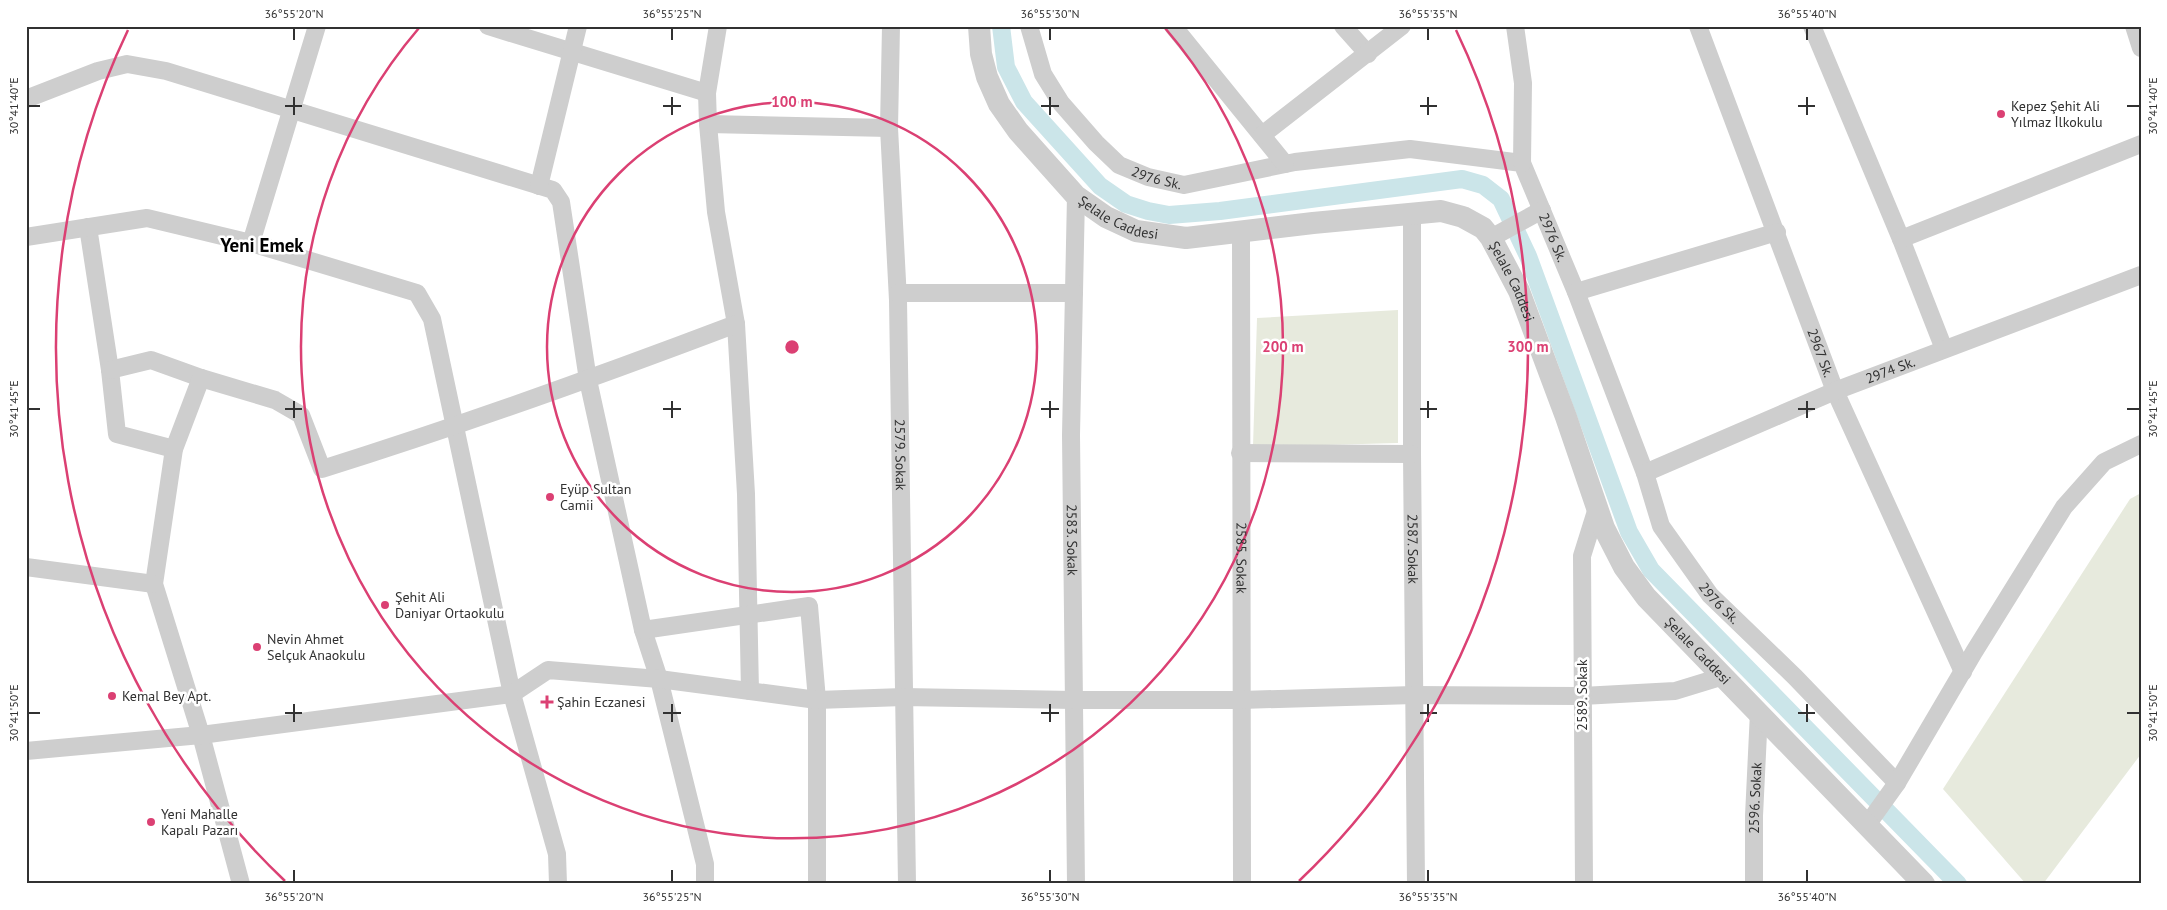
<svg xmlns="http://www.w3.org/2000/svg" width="2167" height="910" viewBox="0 0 2167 910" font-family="'PT Sans',sans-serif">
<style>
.green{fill:#e7eadd}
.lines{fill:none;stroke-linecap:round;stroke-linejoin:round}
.canal{stroke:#cbe5e9;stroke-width:18}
.minor{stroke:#cecece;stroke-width:18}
.tertiary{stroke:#cecece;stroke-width:22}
.ticks{fill:none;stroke:#313131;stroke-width:2}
.ring{fill:none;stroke:#db4073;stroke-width:2.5}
.poi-dot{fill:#db4073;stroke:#fff;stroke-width:2}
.labels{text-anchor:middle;stroke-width:5;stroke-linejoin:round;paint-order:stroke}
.poi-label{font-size:14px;fill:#313131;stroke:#fff;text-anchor:start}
.street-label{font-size:14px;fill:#313131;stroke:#fff}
.district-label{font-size:19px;font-weight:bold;fill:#000;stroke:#fff}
.centre{fill:#db4073;stroke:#fff;stroke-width:2.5}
.ring-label{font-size:15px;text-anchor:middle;font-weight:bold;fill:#db4073;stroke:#fff;stroke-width:5;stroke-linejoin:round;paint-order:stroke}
.neatline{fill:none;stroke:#313131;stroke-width:2}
.ticks-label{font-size:12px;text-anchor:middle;fill:#313131}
</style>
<rect width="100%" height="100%" fill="#fff"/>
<!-- green -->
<g class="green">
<path d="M1398,310V443L1253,447L1257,318Z"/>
<path d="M2141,493V754L2043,884H2026L1943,789L2130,499Z"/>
</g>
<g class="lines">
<!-- canal -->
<path class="canal" d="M1001,26L1006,67L1024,102L1100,186L1126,204L1148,211L1169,215L1220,211L1462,179L1483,185L1501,199L1528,256L1629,532L1651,570L1958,884"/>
<!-- minor -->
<g class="minor">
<path d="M488,26L707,93"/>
<path d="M718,26L707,93L708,124L716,212L736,324L746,494L750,691"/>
<path id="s1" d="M891,26L889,128L898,300L907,884"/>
<path id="s2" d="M1029,26L1043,74L1061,103L1096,143L1119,165L1148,177L1184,185L1295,162L1410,149L1522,163L1576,292L1645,473L1661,526L1710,595L1795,677L1897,783"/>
<path d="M1173,26L1285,164"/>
<path d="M1343,26L1368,54"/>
<path d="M1515,26L1523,83L1522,163"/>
<path id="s3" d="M1698,26L1835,391L1963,672"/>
<path d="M1812,26L1901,239L1944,349"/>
<path d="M2134,26L2141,48"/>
<path d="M26,99L98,71L127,64L166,71L553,190L561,202L588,380L643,630L659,679L705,864V884"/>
<path d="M708,124L889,128"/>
<path d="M1262,135L1402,26"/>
<path d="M539,186L578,26"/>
<path id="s4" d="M1076,196L1071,435L1076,884"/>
<path id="s5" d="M1412,214V454L1416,884"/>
<path d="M88,227L110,370L117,434L174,449"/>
<path id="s6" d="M1241,232L1242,884"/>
<path d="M26,237L147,218L251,243L417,293L432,319L512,694L557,854L558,884"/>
<path d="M1491,238L1542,210"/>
<path d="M1901,239L2141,144"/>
<path d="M251,243L317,26"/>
<path d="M1576,292L1777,232"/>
<path d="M898,293H1074"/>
<path d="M110,370L151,360L201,378L275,400L301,415L322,469C462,425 599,376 736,324"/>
<path d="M201,378L174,449L154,584L201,735L241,884"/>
<path d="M1240,453L1412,454"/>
<path id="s7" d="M1645,473L1835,391L2141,275"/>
<path d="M26,567L154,584"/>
<path d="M643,630L809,606L817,700V884"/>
<path d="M26,751L201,735L512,694L548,670L659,679L817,700L903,697L1074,700H1241L1414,695L1582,696L1675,691L1724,676"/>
<path d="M1867,825L1897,783L1974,652L2064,507L2104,462L2141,444"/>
<path d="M1584,884L1582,556L1597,508"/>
<path id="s8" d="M1754,884V816L1759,712"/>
</g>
<!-- tertiary -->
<path class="tertiary" id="s9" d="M979,26L981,54L987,77L999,104L1018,131L1076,196L1106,217L1136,231L1186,238L1313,223L1441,211L1463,217L1483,228L1491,238L1519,291L1566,417L1604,528L1624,567L1646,597L1924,884"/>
</g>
<!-- ticks -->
<path class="ticks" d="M294,28V40M672,28V40M1050,28V40M1428,28V40M1807,28V40M294,97V115M672,97V115M1050,97V115M1428,97V115M1807,97V115M28,106H40M285,106H302M663,106H681M1041,106H1059M1420,106H1437M1798,106H1815M2127,106H2140M294,401V418M672,401V418M1050,401V418M1428,401V418M1807,401V418M28,409H40M285,409H302M663,409H681M1041,409H1059M1420,409H1437M1798,409H1815M2127,409H2140M294,704V722M672,704V722M1050,704V722M1428,704V722M1807,704V722M28,713H40M285,713H302M663,713H681M1041,713H1059M1420,713H1437M1798,713H1815M2127,713H2140M294,870V882M672,870V882M1050,870V882M1428,870V882M1807,870V882"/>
<!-- distance rings -->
<g class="ring">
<circle cx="792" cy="347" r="245"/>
<path d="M1165 28A491 491 0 1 1 419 28"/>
<path d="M285 881A736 736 0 0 1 128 30M1456 30A736 736 0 0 1 1299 881"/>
</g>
<!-- markers -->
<g class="poi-dot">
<circle cx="2001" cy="114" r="5"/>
<circle cx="550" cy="497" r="5"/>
<circle cx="385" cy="605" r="5"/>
<circle cx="257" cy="647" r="5"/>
<circle cx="112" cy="696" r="5"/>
<path d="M544.5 694.5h5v5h5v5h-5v5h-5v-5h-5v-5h5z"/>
<circle cx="151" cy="822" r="5"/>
</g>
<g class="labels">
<!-- poi labels -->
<g class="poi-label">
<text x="2011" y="111">Kepez Şehit Ali<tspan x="2011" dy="16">Yılmaz İlkokulu</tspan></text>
<text x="560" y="494">Eyüp Sultan<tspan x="560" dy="16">Camii</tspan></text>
<text x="395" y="602">Şehit Ali<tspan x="395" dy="16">Daniyar Ortaokulu</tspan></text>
<text x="267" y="644">Nevin Ahmet<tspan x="267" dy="16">Selçuk Anaokulu</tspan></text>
<text x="122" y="701">Kemal Bey Apt.</text>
<text x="557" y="707">Şahin Eczanesi</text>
<text x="161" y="819">Yeni Mahalle<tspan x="161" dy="16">Kapalı Pazarı</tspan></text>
</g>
<!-- street labels -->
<g class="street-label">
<text dy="5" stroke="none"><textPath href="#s2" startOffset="209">2976 Sk.</textPath></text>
<text dy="5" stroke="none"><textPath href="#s9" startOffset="250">Şelale Caddesi</textPath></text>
<text dy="5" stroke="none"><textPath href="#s2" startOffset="660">2976 Sk.</textPath></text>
<text dy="5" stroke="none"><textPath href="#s9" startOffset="685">Şelale Caddesi</textPath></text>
<text dy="5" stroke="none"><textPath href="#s3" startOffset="349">2967 Sk.</textPath></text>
<text dy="5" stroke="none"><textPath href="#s7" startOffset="266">2974 Sk.</textPath></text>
<text dy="5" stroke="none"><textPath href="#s1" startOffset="429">2579. Sokak</textPath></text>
<text dy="5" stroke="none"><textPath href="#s4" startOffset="344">2583. Sokak</textPath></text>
<text dy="5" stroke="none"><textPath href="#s5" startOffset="335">2587. Sokak</textPath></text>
<text dy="5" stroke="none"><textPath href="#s6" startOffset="326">2585. Sokak</textPath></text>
<text dy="5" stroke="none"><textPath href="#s2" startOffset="1065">2976 Sk.</textPath></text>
<text dy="5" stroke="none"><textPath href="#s9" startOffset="1104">Şelale Caddesi</textPath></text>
<text transform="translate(1582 695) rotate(-90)" y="5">2589. Sokak</text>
<text dy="5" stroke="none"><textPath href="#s8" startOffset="86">2596. Sokak</textPath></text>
</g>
<!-- district labels -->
<g class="district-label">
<text x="262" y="252">Yeni Emek</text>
</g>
</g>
<circle cx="792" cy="347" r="8" class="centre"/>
<g class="ring-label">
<text x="792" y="107">100 m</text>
<text x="1283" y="352">200 m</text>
<text x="1528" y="352">300 m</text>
</g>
<!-- border -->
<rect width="2167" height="910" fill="none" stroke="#ffffff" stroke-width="55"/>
<rect x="28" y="28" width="2112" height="854" class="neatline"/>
<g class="ticks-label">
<text x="294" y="18">36°55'20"N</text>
<text x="672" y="18">36°55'25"N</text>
<text x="1050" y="18">36°55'30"N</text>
<text x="1428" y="18">36°55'35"N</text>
<text x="1807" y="18">36°55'40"N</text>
<text transform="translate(2153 106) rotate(-90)" y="4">30°41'40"E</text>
<text transform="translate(14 106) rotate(-90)" y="4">30°41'40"E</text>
<text transform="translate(2153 409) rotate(-90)" y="4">30°41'45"E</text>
<text transform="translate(14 409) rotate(-90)" y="4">30°41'45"E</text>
<text transform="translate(2153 713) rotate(-90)" y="4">30°41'50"E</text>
<text transform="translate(14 713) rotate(-90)" y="4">30°41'50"E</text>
<text x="294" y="901">36°55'20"N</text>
<text x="672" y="901">36°55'25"N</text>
<text x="1050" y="901">36°55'30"N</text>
<text x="1428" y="901">36°55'35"N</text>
<text x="1807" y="901">36°55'40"N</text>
</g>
</svg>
